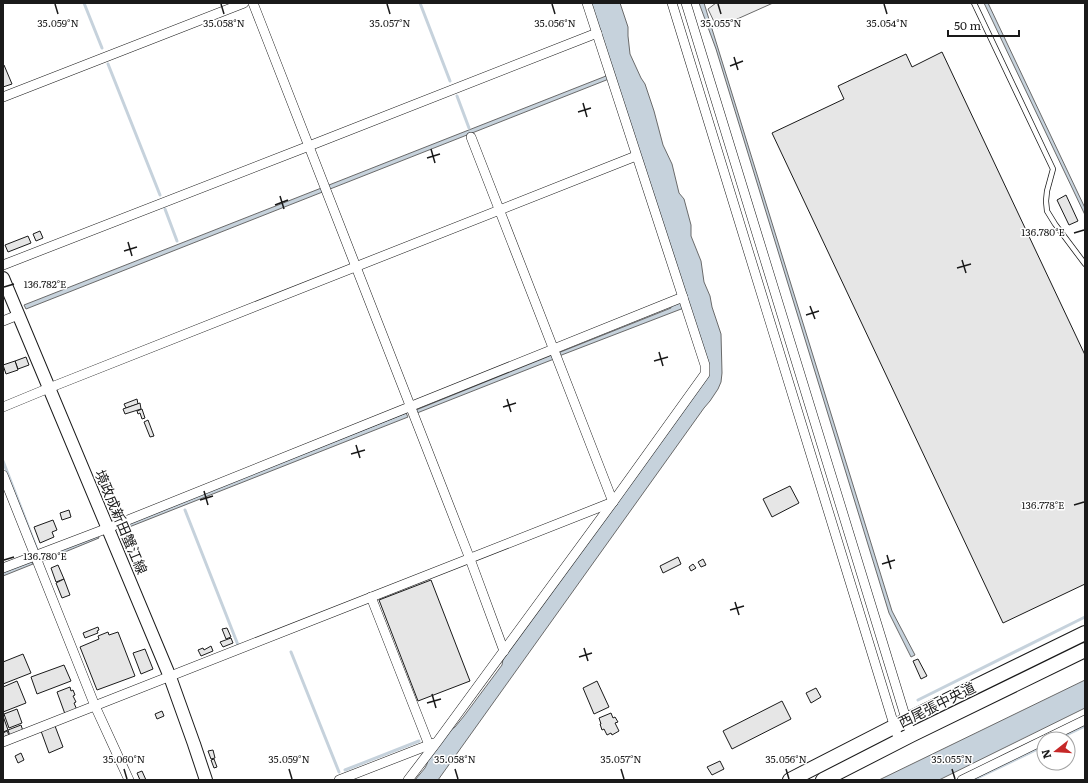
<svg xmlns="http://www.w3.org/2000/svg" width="1088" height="783" viewBox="0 0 1088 783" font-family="Literata,'Noto Sans JP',serif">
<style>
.parking{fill:#ededed;stroke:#6a6a6a}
.water{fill:#c6d2dc;stroke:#6a6a6a}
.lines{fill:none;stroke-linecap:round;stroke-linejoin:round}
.stream{stroke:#c6d2dc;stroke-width:3}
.building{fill:#e6e6e6;stroke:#1a1a1a}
.lane-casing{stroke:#1a1a1a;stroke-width:6}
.street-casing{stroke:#1a1a1a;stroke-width:10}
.secondary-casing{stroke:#1a1a1a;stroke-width:14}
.primary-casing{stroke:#1a1a1a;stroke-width:16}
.lane{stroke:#fff;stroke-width:4.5}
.street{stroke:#fff;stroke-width:9}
.secondary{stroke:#fff;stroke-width:12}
.primary{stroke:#fff;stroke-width:14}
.ticks{fill:none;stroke:#1a1a1a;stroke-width:1.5}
.labels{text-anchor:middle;stroke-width:3;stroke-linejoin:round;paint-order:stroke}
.street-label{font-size:14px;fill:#1a1a1a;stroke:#fff}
.ticks-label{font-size:10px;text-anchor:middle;fill:#1a1a1a;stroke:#fff;stroke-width:3;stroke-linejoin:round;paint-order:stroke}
</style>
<rect width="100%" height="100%" fill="#fff"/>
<!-- parking -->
<path class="parking" d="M716,3H773L717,28L708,9Z"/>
<!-- water -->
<g class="water">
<path d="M591,3H620L628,27V36L630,54L641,78L645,84L654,111L663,145L672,164L679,193L684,199L691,225V236L701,261L704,282L710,296L712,307L721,334L722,373L721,382L718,389L710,401L704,408L438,780H415L425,768L427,764L428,758L448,732L455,727L464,716L502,665L503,659L707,378L689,306L559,356L558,353L671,308V305L687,299L614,77L26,309L24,305L606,76Z"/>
<path d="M699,3H704L892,611L915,655L911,657L889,613L716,49Z"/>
<path d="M984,3H988L1085,208V215Z"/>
<path d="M552,355L554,359L417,413L416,410Z"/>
<path d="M406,413L408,417L119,531L117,528Z"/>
<path d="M97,534L99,538L43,561L41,557Z"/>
<path d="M31,560L33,564L3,576V571Z"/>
<path d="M1085,680V708L939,780H879Z"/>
</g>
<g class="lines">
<!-- stream -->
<g class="stream">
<path d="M84,3L102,48"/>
<path d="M420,3L450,81"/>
<path d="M108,64L160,195"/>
<path d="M457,96L469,128"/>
<path d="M165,209L177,241"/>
<path d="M3,461L38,552"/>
<path d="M185,510L238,645"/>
<path d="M291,652L339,772"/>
<path d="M918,700L1085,617"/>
<path d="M1058,739L1085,726"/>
<path d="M345,770L419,741"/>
<path d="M973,780L1044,746"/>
</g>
</g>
<!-- building -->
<g class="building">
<path d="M942,52L1085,355V584L1003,623L772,133L844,99L838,86L906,54L912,67Z"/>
<path d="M4,65L12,84L3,87V66Z"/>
<path d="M1066,195L1078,221L1069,225L1057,200Z"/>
<path d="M40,231L43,238L36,241L33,234Z"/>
<path d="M28,236L31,243L8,252L5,245Z"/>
<path d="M26,357L29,365L18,369L15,361Z"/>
<path d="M15,361L18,370L6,374L3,365Z"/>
<path d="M137,399L138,404L126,408L124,404Z"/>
<path d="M140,403L141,409L125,414L123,409Z"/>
<path d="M142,409L145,418L142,419L140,413L138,414L137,411Z"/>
<path d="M148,420L154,436L150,437L144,422Z"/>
<path d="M790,486L799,503L772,517L763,499Z"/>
<path d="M69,510L71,517L62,520L60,513Z"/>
<path d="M53,520L57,530L52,532L54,537L40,543L34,527Z"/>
<path d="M678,557L681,564L663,573L660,566Z"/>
<path d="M703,559L706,565L701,567L698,562Z"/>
<path d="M693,564L696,568L691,571L689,567Z"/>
<path d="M58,565L64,579L56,582L51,568Z"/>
<path d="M64,579L70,595L62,598L56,583Z"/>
<path d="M431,580L470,681L418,701L379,600Z"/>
<path d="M98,627L99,630L97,631L98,633L85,638L83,633Z"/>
<path d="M227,628L231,637L226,639L222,629Z"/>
<path d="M108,632L109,635L118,632L135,676L97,690L80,647L99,639L98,636Z"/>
<path d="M231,638L233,643L223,647L220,642Z"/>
<path d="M211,646L213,651L201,656L198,650L203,648L204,650Z"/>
<path d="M145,649L153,669L141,674L133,653Z"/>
<path d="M23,654L31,673L3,684V662Z"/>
<path d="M918,659L927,676L921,679L913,661Z"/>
<path d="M64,665L71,681L37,694L31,677Z"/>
<path d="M17,681L26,703L3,712V687Z"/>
<path d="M597,681L609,707L594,714L583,688Z"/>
<path d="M70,687L71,691L73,690L75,695L73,696L76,702L74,703L77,710L65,714L57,692Z"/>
<path d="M816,688L821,697L811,703L806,693Z"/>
<path d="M782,701L791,719L732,749L723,731Z"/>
<path d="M17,709L22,723L9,728L4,714Z"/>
<path d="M162,711L164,716L157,719L155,714Z"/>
<path d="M611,713L613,718L615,717L618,722L615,723L619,731L612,735L611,733L607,735L604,729L602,730L600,724H601L599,718Z"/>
<path d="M3,716L8,730L3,732Z"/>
<path d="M21,725L23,731L10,736L8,730Z"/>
<path d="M55,726L63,747L49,753L41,731Z"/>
<path d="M7,731L9,735L3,737V733Z"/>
<path d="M213,750L215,758L211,759L208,751Z"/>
<path d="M21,753L24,760L18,763L15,756Z"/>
<path d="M214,759L217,767L214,768L211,760Z"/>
<path d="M720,761L724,769L712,775L707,767Z"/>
<path d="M142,771L146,780H140L137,773Z"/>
</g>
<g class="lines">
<!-- lane casing -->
<g class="lane-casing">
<path id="lane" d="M974,3L1053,169L1047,191L1046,201L1047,211L1055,224L1085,264"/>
</g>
<!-- street casing -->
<g class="street-casing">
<g id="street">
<path d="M253,3L470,559L504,651"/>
<path d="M672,3L899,741"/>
<path d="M686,3L911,735"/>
<path d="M3,97L244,3"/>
<path d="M471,137L613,502"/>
<path d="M3,265L309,146L597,33"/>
<path d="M3,321L18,315"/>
<path d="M3,407L49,388L636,156"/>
<path d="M3,475L95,706L129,780"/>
<path d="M3,568L108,528L683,297"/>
<path d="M371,597L429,745"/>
<path d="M1046,739L1085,720"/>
<path d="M3,742L613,502"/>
<path d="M339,780L434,743"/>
<path d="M408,780L437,742L613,502L705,374V365L587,3"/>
<path d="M962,780L1044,740"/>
</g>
</g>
<!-- secondary casing -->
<g class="secondary-casing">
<path id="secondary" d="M3,278L170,677L194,744L206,780"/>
</g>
<!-- primary casing -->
<g class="primary-casing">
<g id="primary">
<path d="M790,780L907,720L1085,633"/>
<path d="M823,780L911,735L1085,650"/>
</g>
</g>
<!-- lane -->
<use href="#lane" class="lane"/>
<!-- street -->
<use href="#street" class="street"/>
<!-- secondary -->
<use href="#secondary" class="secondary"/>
<!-- primary -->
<use href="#primary" class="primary"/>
</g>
<!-- ticks -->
<path class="ticks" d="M55,4L58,14M221,4L224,14M387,4L390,14M552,4L555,14M718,4L721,14M884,4L887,14M734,57L738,70M730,66L743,61M583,103L587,117M578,112L591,108M431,149L435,163M427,158L440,154M280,196L284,209M275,205L288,200M1074,233L1084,230M128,242L132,256M124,251L137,247M962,260L966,273M957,268L971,264M4,287L14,284M810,306L815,319M806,315L819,311M659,352L663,366M654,361L668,357M507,399L511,412M503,407L516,403M356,445L360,458M351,454L365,450M204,491L208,505M200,500L213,496M1074,505L1084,502M887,555L891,569M4,560L14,557M882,564L895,560M735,602L739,615M730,610L744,606M584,648L588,661M579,657L592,653M432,694L436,708M427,703L441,699M124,769L127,779M289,769L292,779M455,769L458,779M621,769L624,779M786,769L789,779M952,769L955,779"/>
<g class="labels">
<!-- street labels -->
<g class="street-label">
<text transform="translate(121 522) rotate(67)" y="5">境政成新田蟹江線</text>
<text transform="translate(937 705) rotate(-26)" y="5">西尾張中央道</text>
</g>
</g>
<g class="ticks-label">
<text x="58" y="27">35.059°N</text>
<text x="224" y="27">35.058°N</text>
<text x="390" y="27">35.057°N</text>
<text x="555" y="27">35.056°N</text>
<text x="721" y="27">35.055°N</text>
<text x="887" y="27">35.054°N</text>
<text x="1043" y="236">136.780°E</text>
<text x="45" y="288">136.782°E</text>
<text x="1043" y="509">136.778°E</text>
<text x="45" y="560">136.780°E</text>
<text x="124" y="763">35.060°N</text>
<text x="289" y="763">35.059°N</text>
<text x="455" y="763">35.058°N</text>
<text x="621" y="763">35.057°N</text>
<text x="786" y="763">35.056°N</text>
<text x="952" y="763">35.055°N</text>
</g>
<!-- border -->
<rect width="1088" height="783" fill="none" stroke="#1a1a1a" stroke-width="8"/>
<!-- north arrow -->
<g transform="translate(1056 751) rotate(253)"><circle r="19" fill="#ffffff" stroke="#a3a3a3"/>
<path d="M0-3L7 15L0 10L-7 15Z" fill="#c62828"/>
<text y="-6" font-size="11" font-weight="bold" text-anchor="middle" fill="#1a1a1a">N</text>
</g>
<!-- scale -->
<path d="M948 30v6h71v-6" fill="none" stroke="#1a1a1a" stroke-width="2"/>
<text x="954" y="30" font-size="12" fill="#1a1a1a" stroke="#ffffff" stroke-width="3" paint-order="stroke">50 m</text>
</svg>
